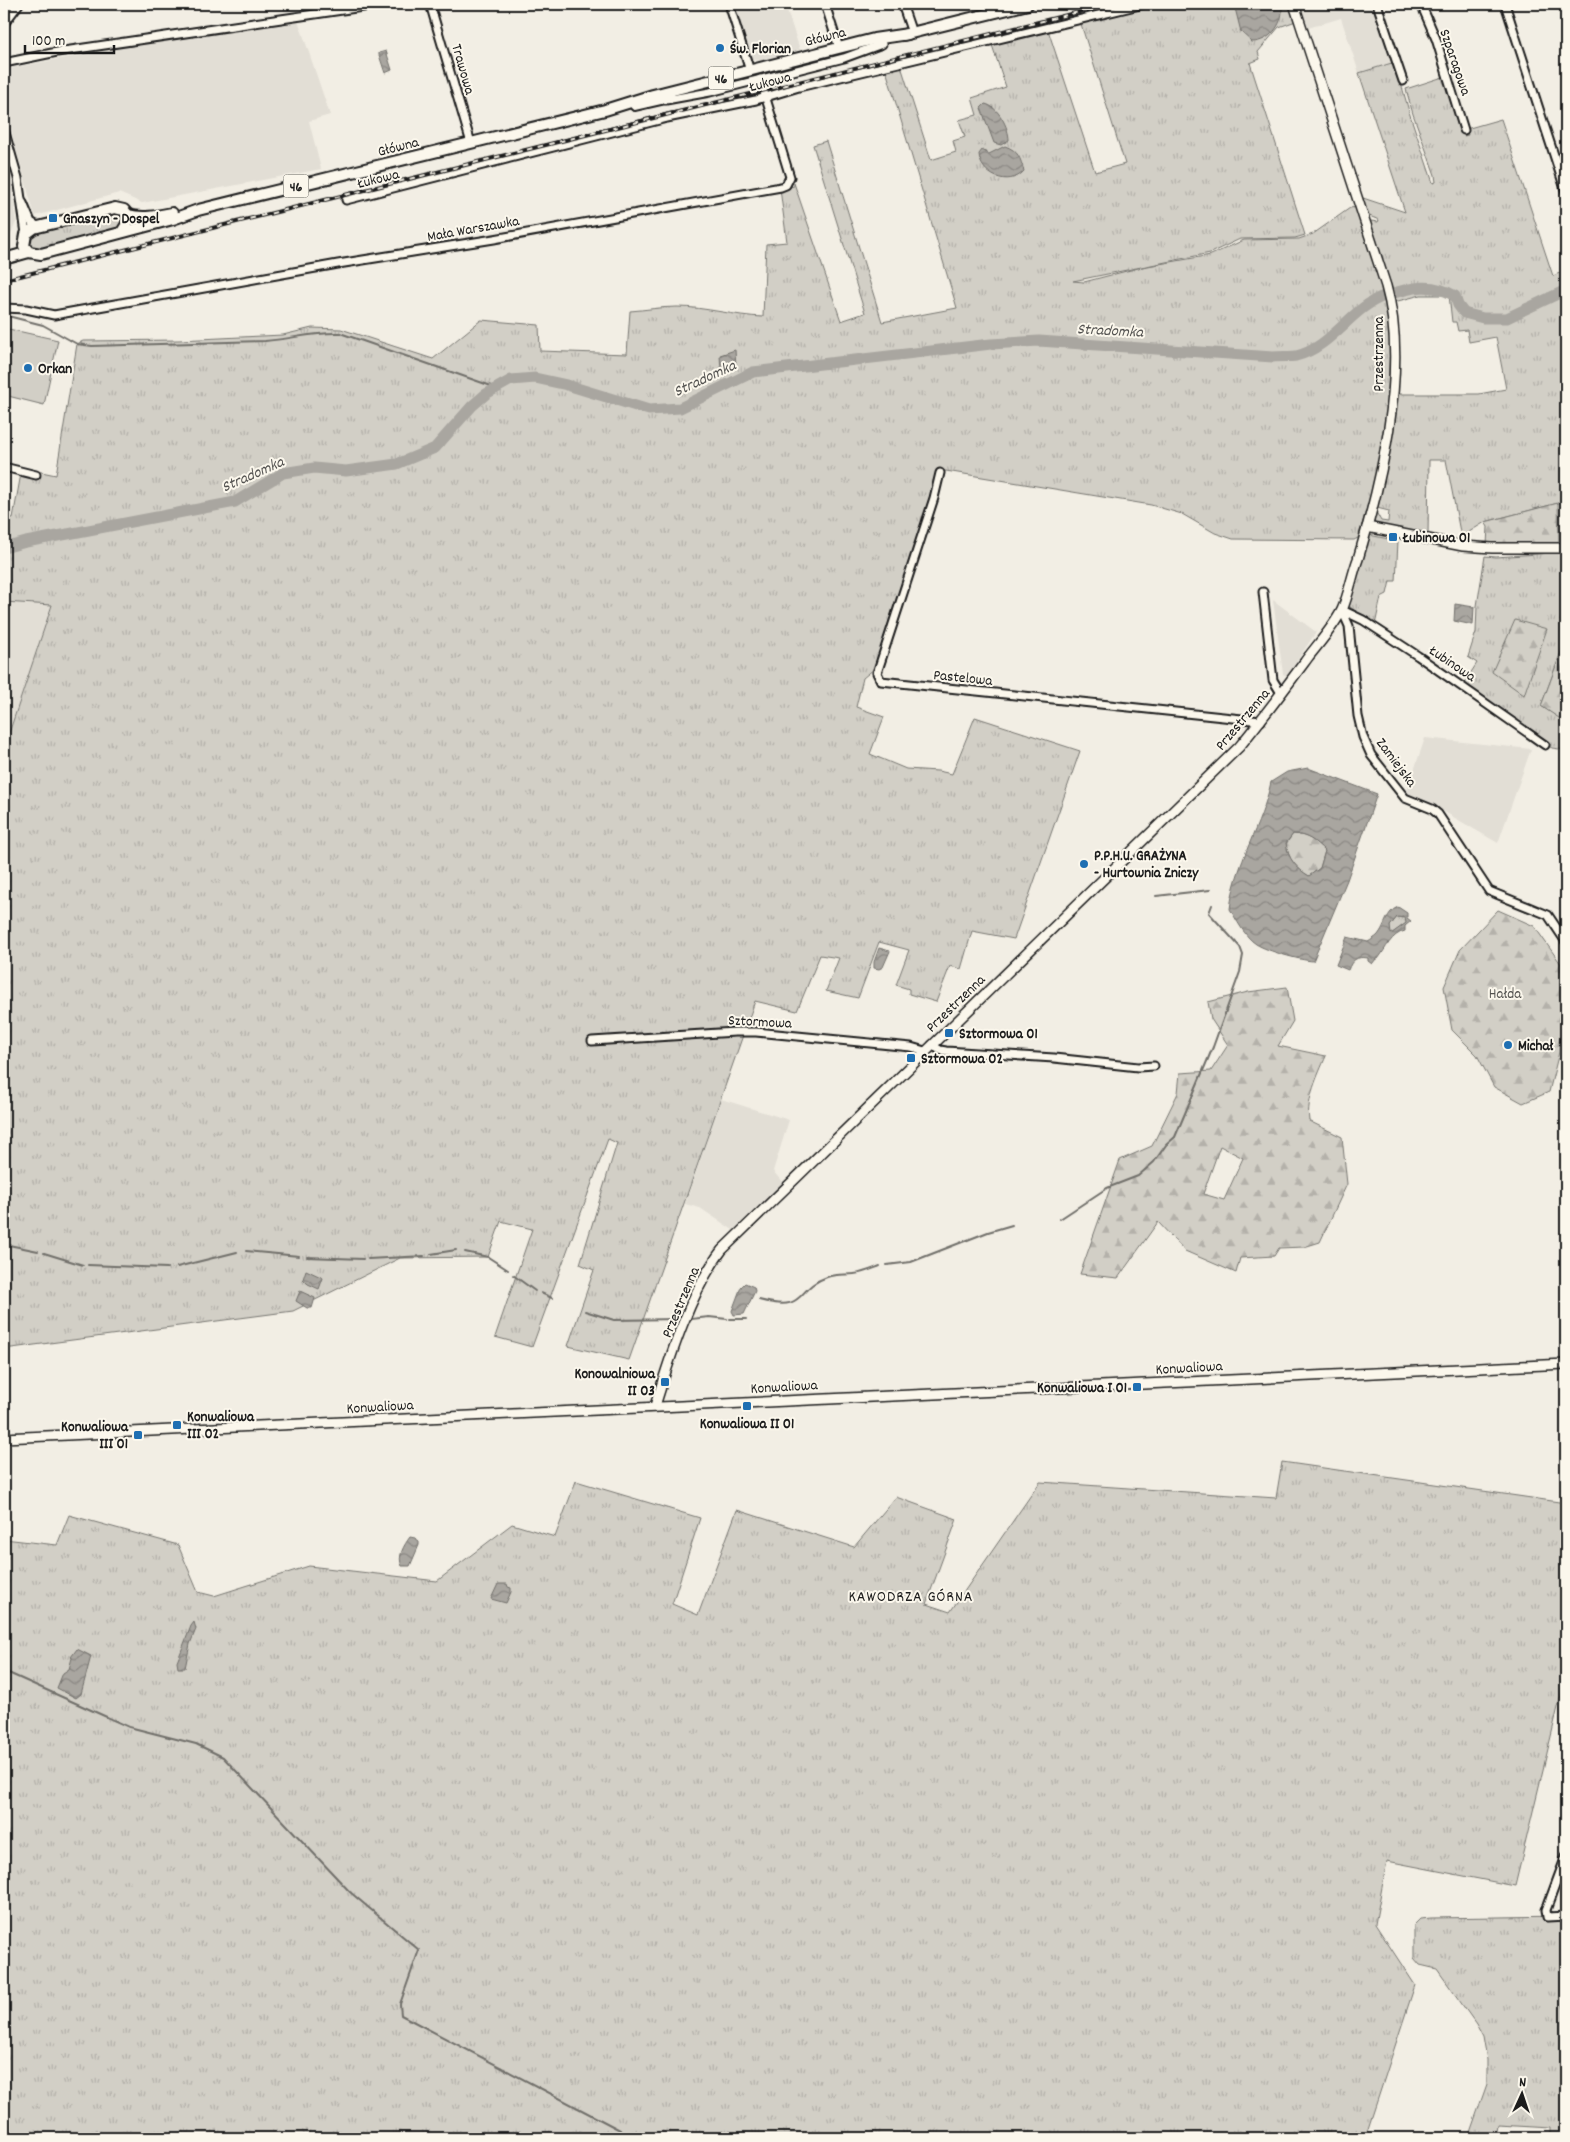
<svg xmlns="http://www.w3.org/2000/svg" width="1570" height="2142" viewBox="0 0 1570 2142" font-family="Dekko,sans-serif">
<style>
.built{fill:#e2ded5}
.grass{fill:url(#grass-tufts);stroke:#777671}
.forest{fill:url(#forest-firs);stroke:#777671;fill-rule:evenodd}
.pitch{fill:#d2cfc6;stroke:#777671}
.water{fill:url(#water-waves);stroke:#716f6b;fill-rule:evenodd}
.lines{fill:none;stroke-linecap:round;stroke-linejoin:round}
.stream{stroke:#716f6b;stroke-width:2}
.river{stroke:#a9a6a0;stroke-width:11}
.street-casing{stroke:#1c1c1c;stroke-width:11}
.secondary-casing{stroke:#1c1c1c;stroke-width:12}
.primary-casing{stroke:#1c1c1c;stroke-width:14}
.street{stroke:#fbf7ec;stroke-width:7}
.secondary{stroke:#fbf7ec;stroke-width:9}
.primary{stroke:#fbf7ec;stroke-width:10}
.rail-casing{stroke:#1c1c1c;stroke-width:4}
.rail{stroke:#fbf7ec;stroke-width:2;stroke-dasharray:5.5;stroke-linecap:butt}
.poi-dot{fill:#1f6fb2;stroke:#fbf7ec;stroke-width:2}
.labels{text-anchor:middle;stroke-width:4;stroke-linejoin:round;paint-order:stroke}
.shield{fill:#fbf7ec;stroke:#5f5e5a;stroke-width:1}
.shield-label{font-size:14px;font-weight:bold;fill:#1c1c1c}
.street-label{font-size:15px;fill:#1c1c1c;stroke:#fbf7ec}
.poi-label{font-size:15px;font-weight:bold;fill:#1c1c1c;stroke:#fbf7ec;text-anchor:start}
.park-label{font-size:15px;fill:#53524f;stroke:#fbf7ec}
.water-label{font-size:16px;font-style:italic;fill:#545351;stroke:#fbf7ec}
.neighbourhood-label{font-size:16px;letter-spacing:1px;fill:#1c1c1c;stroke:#fbf7ec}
</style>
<defs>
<pattern id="grass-tufts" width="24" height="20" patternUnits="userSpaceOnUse" patternTransform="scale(1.25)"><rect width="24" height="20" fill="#d2cfc6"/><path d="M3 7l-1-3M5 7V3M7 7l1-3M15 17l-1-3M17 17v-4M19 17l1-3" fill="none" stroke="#b4b1aa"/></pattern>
<pattern id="forest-firs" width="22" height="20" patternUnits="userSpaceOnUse" patternTransform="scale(1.25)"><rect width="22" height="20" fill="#d2cfc6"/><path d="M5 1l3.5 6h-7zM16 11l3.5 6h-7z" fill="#b4b1aa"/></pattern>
<pattern id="water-waves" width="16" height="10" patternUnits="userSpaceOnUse" patternTransform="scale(1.25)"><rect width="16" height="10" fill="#a9a6a0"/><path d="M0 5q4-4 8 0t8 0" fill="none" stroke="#898682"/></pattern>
</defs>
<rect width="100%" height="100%" fill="#f2eee4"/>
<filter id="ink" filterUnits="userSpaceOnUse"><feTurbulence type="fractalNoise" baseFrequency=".02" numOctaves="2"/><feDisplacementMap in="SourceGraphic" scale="10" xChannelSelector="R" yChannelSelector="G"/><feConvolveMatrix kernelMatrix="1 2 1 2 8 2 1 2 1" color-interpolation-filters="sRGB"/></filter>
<g filter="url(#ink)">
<!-- built -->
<g class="built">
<path d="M732,4H785L800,50L760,61L749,58Z"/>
<path d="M1300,4H1372L1391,63L1359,73L1341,18L1308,28Z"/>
<path d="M298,20L330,115L309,121L321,169L142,203L119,193L35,216L4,107V69L107,50Z"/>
<path d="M4,154L11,177L16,222L11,234L4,236Z"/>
<path d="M1566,501V540H1560L1558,503Z"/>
<path d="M1273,600L1316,632L1287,676L1283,674Z"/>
<path d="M4,602L52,604L4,748Z"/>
<path d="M1425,738L1531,749L1498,843L1436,807L1406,794Z"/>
<path d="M721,1099L789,1120L773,1171L783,1183L733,1230L700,1208L685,1204Z"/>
</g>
<!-- grass -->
<g class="grass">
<path d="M1154,4H1290L1296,21L1279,27L1258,52L1260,59L1250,63L1305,235L1295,238L1240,239L1210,253L1073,281L1084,282L1142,267L1211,255L1244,240L1299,239L1313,234L1350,208L1356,207L1378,272L1389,313L1390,345L1387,418L1373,487L1358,538L1354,540L1233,539L1215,533L1182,514L1151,505L946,471L940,473L880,664L863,678L856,707L884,717L870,754L906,769L938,771L952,774L975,717L1080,751L1014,939L972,931L961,969L950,966L936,1002L909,994V989L896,985L909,950L879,942L858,998L826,991L839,958L820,955L797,1011L755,1001L629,1360L568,1346L594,1270L580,1264L617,1143L608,1139L532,1347L495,1337L532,1229L501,1221L488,1257L400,1258L293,1311L4,1349V748L52,605L4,602V517L13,518L22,468L56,475L77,344L83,341L179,340L283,335L312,328L341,329L433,359L481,320L539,325L540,351L627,354L630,311C645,310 661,307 677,307C706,307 734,316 763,317L766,244L787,242L780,189L794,186V183L841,321L865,313L813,145L826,141L882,322L957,308L886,70L901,66L931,160L956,152L953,141L965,137L959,120L977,115L972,98L1006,87L992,45L1048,30L1095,172L1125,164L1081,24L1083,21Z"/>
<path d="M1395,62L1410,115L1433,183L1436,182L1435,175L1413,114L1406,89L1446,76L1464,136L1468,135L1466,129L1501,119L1553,276L1566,270V501L1485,522L1461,537L1446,460H1429L1428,536L1375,524L1373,522L1376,512L1381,521L1388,522L1389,511L1377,508L1375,506L1395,394H1479L1506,389L1496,337L1469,342L1467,330L1458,331L1456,322H1452L1449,295H1421L1394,302L1369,225L1371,221L1378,222L1379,220L1367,215L1360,197L1405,212L1359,73Z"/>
<path d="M110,211L125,217L124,223L117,230L42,251L29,247L28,240L37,232Z"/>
<path d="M1369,535L1398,541L1396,581H1390L1387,594L1381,597L1375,625L1350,607L1348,603Z"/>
<path d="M1566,552V602L1560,621L1566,624V639L1541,706L1562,719L1566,709V750L1552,748L1545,744L1463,685L1477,663L1468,657L1476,632L1477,606L1485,556L1496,557Z"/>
<path d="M1397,917L1405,918L1407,923L1391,934L1389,933L1390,926Z"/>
<path d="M1282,1462L1566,1503V1674L1515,1886L1387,1861L1375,1924L1415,1985L1365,2138H4V1539L57,1545L69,1515L178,1545L198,1592L214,1596L309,1566L437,1581L512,1524L555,1537L576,1481L700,1518L672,1604L698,1615L737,1510L854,1547L896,1497L957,1519L926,1604L950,1612L1040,1482L1276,1498Z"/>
<path d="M1566,1916V2138H1551V2128L1499,2125L1497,2138H1468L1487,2084V2060L1483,2037L1476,2024L1437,1969L1420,1965L1414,1958V1925L1420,1919L1431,1918Z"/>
</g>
<!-- forest -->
<g class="forest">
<path d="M1558,503L1559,545H1487L1488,527L1485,522Z"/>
<path d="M1515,620L1547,629L1524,695L1492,672Z"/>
<path d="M1566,639V709L1562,720L1541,706Z"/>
<path d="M1293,834C1308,835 1315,841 1325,851L1320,868L1309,876C1296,868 1288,859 1286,844Z"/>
<path d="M1498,910L1534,926L1566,971L1559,1052L1549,1092L1523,1103L1494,1087L1477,1055L1452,1030L1444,987L1460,950Z"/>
<path d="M1287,987L1293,1021L1278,1046L1326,1056C1318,1075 1306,1099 1309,1121L1342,1137L1347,1184L1320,1242L1304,1247L1279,1248L1274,1256L1240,1258L1236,1273L1185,1251L1158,1222L1118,1278L1080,1274L1120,1160L1152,1146L1178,1093L1180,1073L1211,1071L1228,1045L1211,1019L1208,1002L1248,992ZM1220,1146L1243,1158L1224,1200L1203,1194Z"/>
</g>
<!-- pitch -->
<path class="pitch" d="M4,328L58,340L44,405L4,395Z"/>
<!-- water -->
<g class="water">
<path d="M1234,4H1278L1282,8C1283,25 1269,42 1252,42L1241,32Z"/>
<path d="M386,51L392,70L385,73L379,55V53Z"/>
<path d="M985,104C998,106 1009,128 1009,140L1001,145L994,143L981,108Z"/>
<path d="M1005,146C1019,151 1020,158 1024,171C1009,188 980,175 979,154L982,150L989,154Z"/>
<path d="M735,350L736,368L721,371L720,355Z"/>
<path d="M1455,604L1474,607L1473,625L1454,621Z"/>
<path d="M1308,768L1377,794L1347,880L1313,961C1299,960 1267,951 1256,944C1245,937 1236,919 1230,909C1235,864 1262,825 1271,782L1287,772ZM1293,834C1308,835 1315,841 1325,851L1320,868L1309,876C1296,868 1288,859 1286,843Z"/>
<path d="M1398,907L1407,913V918L1411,921L1405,926V931C1391,934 1386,949 1378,959H1376L1372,964L1368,961V958C1356,956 1352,960 1348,970L1336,965L1347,937L1368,942C1371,940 1375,938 1378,935C1386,925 1386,912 1398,907ZM1397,917L1405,918L1406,923L1391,934L1390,926Z"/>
<path d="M879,948L890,951L883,967L879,969L874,968V962Z"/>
<path d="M306,1270L323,1278L319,1289L308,1284L303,1279Z"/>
<path d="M745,1283L754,1287L755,1291L744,1314L734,1315L732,1311L741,1287Z"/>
<path d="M300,1291L315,1298L312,1308H307L296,1301Z"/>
<path d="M410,1537L415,1538L419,1541V1545L410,1566H402C397,1557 404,1545 410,1537Z"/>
<path d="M498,1584H507L508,1587L511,1588V1592L506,1603L491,1599Z"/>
<path d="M194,1622L196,1629L190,1644L185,1668H178L177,1662L191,1626Z"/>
<path d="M77,1649L91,1656L81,1694L76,1698L57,1688L63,1673L69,1669L72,1658L71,1657Z"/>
</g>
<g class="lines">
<!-- stream -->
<g class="stream">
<path d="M4,315L43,325L77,344L92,346L265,341C291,339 314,332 340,333L497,388"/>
<path d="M1156,896L1210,890"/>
<path d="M1060,1219L1107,1188L1138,1176L1154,1162L1166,1145L1175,1137L1213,1047L1240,972L1243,955L1240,947L1209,913L1212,905"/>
<path d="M4,1244L38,1251"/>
<path d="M246,1251L299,1256"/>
<path d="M465,1252L488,1257L508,1270"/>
<path d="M44,1253L83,1265"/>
<path d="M431,1254L456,1250"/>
<path d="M307,1257L363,1259"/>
<path d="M368,1259L424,1256"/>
<path d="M88,1265L167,1268"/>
<path d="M887,1265L911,1262L988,1232L1012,1225"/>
<path d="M177,1267L237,1252"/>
<path d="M513,1275L535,1291"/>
<path d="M541,1293L552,1298"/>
<path d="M759,1300C809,1313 793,1289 827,1277C836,1274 845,1275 854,1274C863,1273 872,1269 880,1266"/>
<path d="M585,1311L614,1320L678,1319"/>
<path d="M691,1319L709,1317L727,1319"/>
<path d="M730,1319H746"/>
<path d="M4,1671L129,1727L196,1744L223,1757L350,1892L419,1950L400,2004L401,2015L620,2130L625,2138"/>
</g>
<!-- river -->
<g class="river">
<path d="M1388,295C1411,287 1433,282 1455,296L1458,305L1464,313L1483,318H1507L1566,290"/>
<path d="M4,548L26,542L235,502L283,473L314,468L346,471L397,464L435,448L472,406L486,394L511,380L535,378L567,385L649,410L680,408L753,372L991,344L1039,341L1273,357C1280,356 1289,357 1296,356C1331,348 1351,308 1384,296"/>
</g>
<!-- street casing -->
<g class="street-casing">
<g id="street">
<path d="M430,4L471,143"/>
<path d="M729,4L750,71"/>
<path d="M825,4L839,48"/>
<path d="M902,4L912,33"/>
<path d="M1377,4L1403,81"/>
<path d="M1421,4L1436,39L1464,130"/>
<path d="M1505,4L1566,192"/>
<path d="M4,24L19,4"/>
<path d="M4,63L57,52L383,4"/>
<path d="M666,100L710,92L844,58L882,44"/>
<path d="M4,129L18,178L26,234"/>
<path d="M346,200L667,118L756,100L799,87L1144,4"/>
<path d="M23,203L31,222L39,227"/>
<path d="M4,308L26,309L54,315L338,264L494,239L781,187L786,185L790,177L760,79"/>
<path d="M4,467L36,475"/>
<path d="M940,473L934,498L880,664L877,673L881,681L1261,721"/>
<path d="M1263,592L1273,680L1281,693"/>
<path d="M1342,610L1349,626L1358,716L1363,737L1371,755L1405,798L1432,809L1438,814L1489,891L1548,915L1566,942"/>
<path d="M1342,610L1363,620L1418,656L1545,745"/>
<path d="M592,1041L735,1032H756L911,1047L925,1051"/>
<path d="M932,1045L940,1050L946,1051L1054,1058L1138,1067L1154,1066"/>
<path d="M1566,1856L1546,1910L1547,1917L1566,1916"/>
</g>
</g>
<!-- secondary casing -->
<g class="secondary-casing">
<g id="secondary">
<path d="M1367,527L1463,546L1492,548H1566"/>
<path d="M655,1406C670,1357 691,1290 722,1250L1239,747C1264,717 1286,687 1309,656C1320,642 1334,626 1342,610C1349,594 1352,575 1358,559C1382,480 1409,366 1386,286L1294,4"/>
<path d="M4,1438L1566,1364"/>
</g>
</g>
<!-- primary casing -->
<g class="primary-casing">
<g id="primary">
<path d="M903,35L1028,4"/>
<path d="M635,105L670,97"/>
<path d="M128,215C143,219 157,216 172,213"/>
<path d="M122,232L127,224L128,215L124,210L115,208L34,228L26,234L24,246L29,252L41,254L173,219L198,210L605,110L653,95L874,39L908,34"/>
<path d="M4,259L29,252"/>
</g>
</g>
<!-- street -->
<use href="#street" class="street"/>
<!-- secondary -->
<use href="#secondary" class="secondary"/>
<!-- primary -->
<use href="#primary" class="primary"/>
<!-- rail casing -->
<g class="rail-casing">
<path id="rail" d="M4,280L1111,4"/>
</g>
<!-- rail -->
<use href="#rail" class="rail"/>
</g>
</g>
<!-- markers -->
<g class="poi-dot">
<circle cx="720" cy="48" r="5"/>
<rect x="48" y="213" width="10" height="10" rx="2.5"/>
<circle cx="28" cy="368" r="5"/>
<rect x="1388" y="532" width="10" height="10" rx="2.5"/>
<circle cx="1084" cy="864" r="5"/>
<rect x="944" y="1028" width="10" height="10" rx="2.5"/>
<circle cx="1508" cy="1045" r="5"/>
<rect x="906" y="1053" width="10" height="10" rx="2.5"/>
<rect x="660" y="1377" width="10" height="10" rx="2.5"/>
<rect x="1132" y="1382" width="10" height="10" rx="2.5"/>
<rect x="742" y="1401" width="10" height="10" rx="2.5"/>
<rect x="172" y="1420" width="10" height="10" rx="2.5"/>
<rect x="133" y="1430" width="10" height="10" rx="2.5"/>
</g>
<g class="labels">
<!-- shield labels -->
<g class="shield">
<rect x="708.5" y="66.5" width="25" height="23" rx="4"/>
<rect x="283.5" y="174.5" width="25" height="23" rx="4"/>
</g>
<g class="shield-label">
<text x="721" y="83">46</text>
<text x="296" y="191">46</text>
</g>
<!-- street labels -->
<g class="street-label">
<text transform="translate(825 36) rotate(-14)" y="5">Główna</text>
<text transform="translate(1456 62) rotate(71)" y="5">Szparagowa</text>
<text transform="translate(464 69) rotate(74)" y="5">Trawowa</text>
<text transform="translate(770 81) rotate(-15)" y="5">Łukowa</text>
<text transform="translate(398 146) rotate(-14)" y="5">Główna</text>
<text transform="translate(378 178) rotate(-14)" y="5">Łukowa</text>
<text transform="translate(473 228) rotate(-10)" y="5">Mała Warszawka</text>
<text transform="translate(1378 354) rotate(-90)" y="5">Przestrzenna</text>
<text transform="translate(1453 663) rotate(34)" y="5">Łubinowa</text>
<text transform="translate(963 677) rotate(6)" y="5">Pastelowa</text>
<text transform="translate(1242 719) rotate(-50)" y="5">Przestrzenna</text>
<text transform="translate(1397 762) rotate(53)" y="5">Zamiejska</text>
<text transform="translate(955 1003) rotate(-44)" y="5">Przestrzenna</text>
<text transform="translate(760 1021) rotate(3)" y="5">Sztormowa</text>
<text transform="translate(680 1302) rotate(-67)" y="5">Przestrzenna</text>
<text transform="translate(1189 1367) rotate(-3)" y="5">Konwaliowa</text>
<text transform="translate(784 1386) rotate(-3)" y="5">Konwaliowa</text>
<text transform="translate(380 1406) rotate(-3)" y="5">Konwaliowa</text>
</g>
<!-- poi labels -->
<g class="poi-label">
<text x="730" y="53">Św. Florian</text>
<text x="63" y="223">Gnaszyn - Dospel</text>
<text x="38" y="373">Orkan</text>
<text x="1403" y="542">Łubinowa 01</text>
<text x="1094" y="860">P.P.H.U. GRAŻYNA<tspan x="1094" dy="17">- Hurtownia Zniczy</tspan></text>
<text x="959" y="1038">Sztormowa 01</text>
<text x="1518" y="1050">Michał</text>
<text x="921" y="1063">Sztormowa 02</text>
<text x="655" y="1378" text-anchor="end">Konowalniowa<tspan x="655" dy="17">II 03</tspan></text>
<text x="1127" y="1392" text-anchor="end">Konwaliowa I 01</text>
<text x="187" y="1421">Konwaliowa<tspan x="187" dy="17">III 02</tspan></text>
<text x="747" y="1428" text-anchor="middle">Konwaliowa II 01</text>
<text x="128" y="1431" text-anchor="end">Konwaliowa<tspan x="128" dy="17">III 01</tspan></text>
</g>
<!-- park labels -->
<g class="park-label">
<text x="1505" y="998">Hałda</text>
</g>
<!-- water labels -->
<g class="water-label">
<text transform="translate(1110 329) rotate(3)" y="6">Stradomka</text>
<text transform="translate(704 377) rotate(-25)" y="6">Stradomka</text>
<text transform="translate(252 473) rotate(-24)" y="6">Stradomka</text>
</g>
<!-- neighbourhood labels -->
<g class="neighbourhood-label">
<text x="911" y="1601">KAWODRZA GÓRNA</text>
</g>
</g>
<!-- margin -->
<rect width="1570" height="2142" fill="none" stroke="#fbf7ec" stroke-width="20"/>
<rect x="10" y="10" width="1550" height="2122" fill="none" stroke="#1c1c1c" stroke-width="2" filter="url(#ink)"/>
<!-- north arrow -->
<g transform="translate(1522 2094) rotate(3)" stroke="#fbf7ec" stroke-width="4" paint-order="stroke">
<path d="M0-4L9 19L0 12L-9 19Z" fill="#1c1c1c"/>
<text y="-8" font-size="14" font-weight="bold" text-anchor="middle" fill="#1c1c1c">N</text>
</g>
<!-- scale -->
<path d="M25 45v8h89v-8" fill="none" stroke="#1c1c1c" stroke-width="2.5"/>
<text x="32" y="45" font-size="15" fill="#1c1c1c" stroke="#fbf7ec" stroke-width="4" paint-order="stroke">100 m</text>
</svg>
